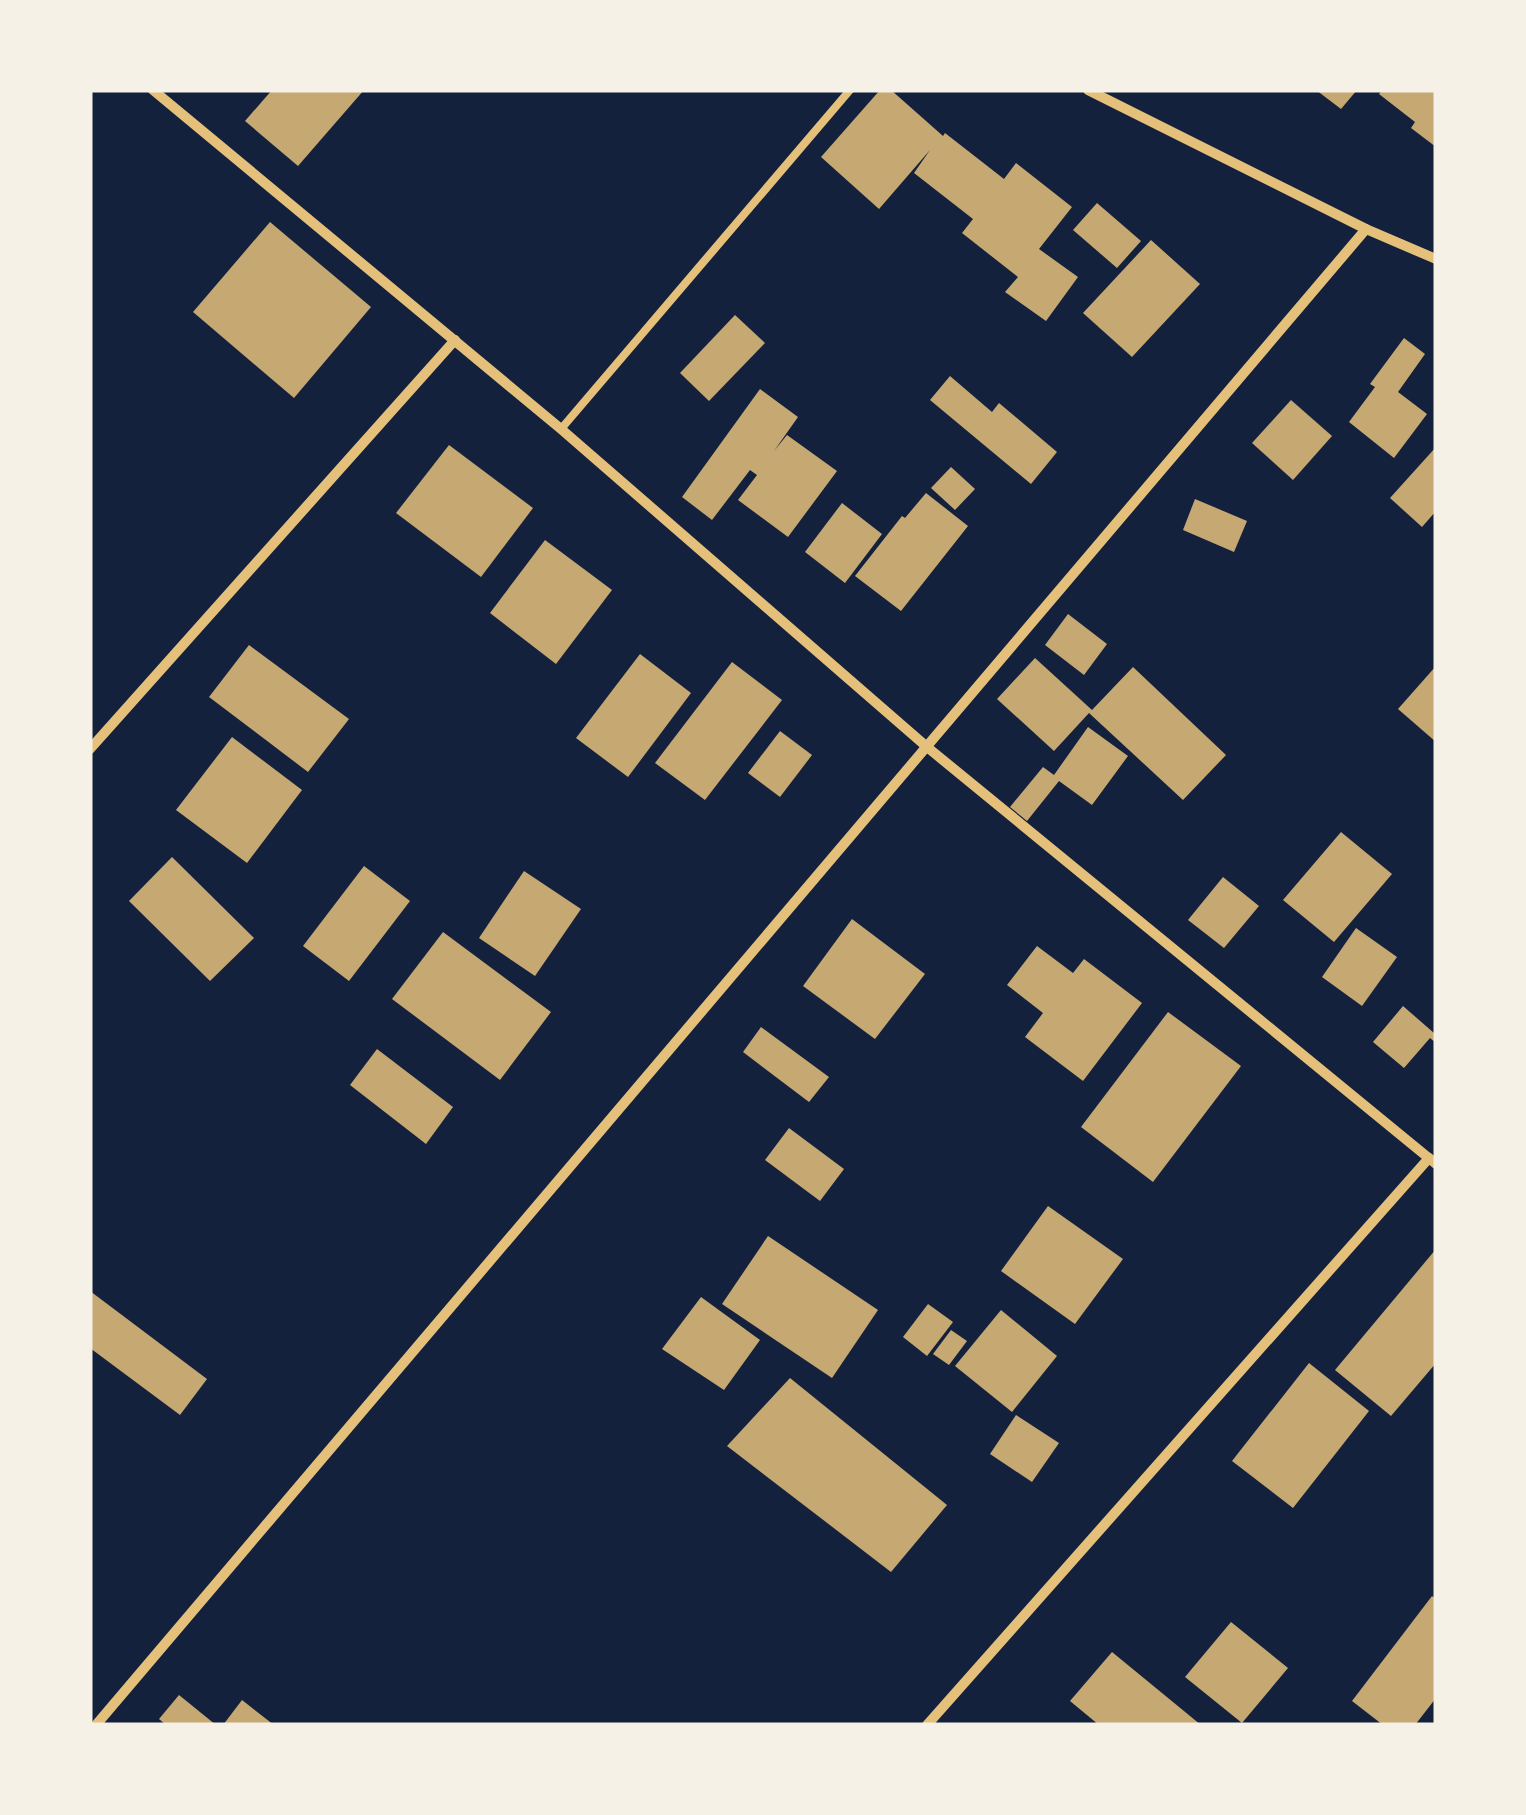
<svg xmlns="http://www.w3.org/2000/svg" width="1526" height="1815" viewBox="0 0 1526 1815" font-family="Karla,sans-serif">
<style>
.building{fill:#c6a872}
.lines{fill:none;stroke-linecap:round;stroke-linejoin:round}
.service{stroke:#e5c07b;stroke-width:8}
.minor{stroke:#e5c07b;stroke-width:10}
</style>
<rect width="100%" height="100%" fill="#14213d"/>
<!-- building -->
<g class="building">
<path d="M272,90H364L298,166L245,121Z"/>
<path d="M880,90H891L943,136L945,133L1004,179L1016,163L1072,207L1039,249L1078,277L1046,321L1005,292L1018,277L962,233L973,219L914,173L930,150L879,209L821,157Z"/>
<path d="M1316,90H1357L1341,109Z"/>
<path d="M1382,90H1436V147L1411,128L1415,122L1379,94Z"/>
<path d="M1097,203L1141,241L1117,268L1073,230Z"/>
<path d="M270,222L371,307L294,398L193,312Z"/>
<path d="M1151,240L1200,284L1132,357L1083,313Z"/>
<path d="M735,315L765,343L709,401L680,373Z"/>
<path d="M1404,338L1425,354L1398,392L1427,414L1394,458L1349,422L1375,387L1370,384Z"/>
<path d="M950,376L992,412L999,403L1057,452L1031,484L930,400Z"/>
<path d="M760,389L798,417L774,451L787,435L837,471L788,537L738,500L757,475L750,470L712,520L682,497Z"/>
<path d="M1291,400L1332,436L1293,480L1252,443Z"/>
<path d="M449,445L533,508L481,577L396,513Z"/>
<path d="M1436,447V511L1422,527L1390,498Z"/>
<path d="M951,467L975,489L955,510L931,488Z"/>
<path d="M926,493L968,526L901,611L855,576L902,516L905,518Z"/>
<path d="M1195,499L1247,521L1234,552L1183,530Z"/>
<path d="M842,503L882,534L845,583L805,552Z"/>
<path d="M545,540L612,590L556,664L490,613Z"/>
<path d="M1068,614L1107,644L1084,675L1045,645Z"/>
<path d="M249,645L349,719L308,772L209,697Z"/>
<path d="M640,654L691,693L628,777L576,738Z"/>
<path d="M1035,658L1092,710L1133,667L1226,755L1183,800L1089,713L1054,751L997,699Z"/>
<path d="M732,662L782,700L705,800L655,763Z"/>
<path d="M1436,666V742L1398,709Z"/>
<path d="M1088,727L1128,756L1092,805L1059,781L1027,821L1010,807L1043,767L1054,775Z"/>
<path d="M780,731L812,755L780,797L748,773Z"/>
<path d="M232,737L302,790L247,863L176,810Z"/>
<path d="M1341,832L1392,874L1334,942L1283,900Z"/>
<path d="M172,857L254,938L210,981L129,901Z"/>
<path d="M364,866L410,901L349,981L303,946Z"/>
<path d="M524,871L581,909L535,976L479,938Z"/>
<path d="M1223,877L1259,906L1224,948L1188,920Z"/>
<path d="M852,919L925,974L875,1039L803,986Z"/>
<path d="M1356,928L1397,957L1362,1006L1322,977Z"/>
<path d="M443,932L551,1012L500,1080L392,999Z"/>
<path d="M1037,946L1073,973L1084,959L1142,1003L1083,1081L1025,1037L1043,1013L1007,985Z"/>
<path d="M1403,1006L1434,1033L1436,1030V1043L1430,1038L1404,1068L1373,1042Z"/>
<path d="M1168,1012L1241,1066L1153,1182L1081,1127Z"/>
<path d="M761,1027L829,1077L809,1102L743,1052Z"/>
<path d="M377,1049L453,1107L426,1144L350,1085Z"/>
<path d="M789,1128L844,1169L820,1201L765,1160Z"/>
<path d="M1048,1206L1123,1259L1075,1324L1001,1271Z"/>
<path d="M768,1236L878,1310L832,1378L722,1304Z"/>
<path d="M1436,1249V1363L1391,1416L1335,1370Z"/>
<path d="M90,1291L207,1379L180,1415L90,1348Z"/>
<path d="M701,1297L760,1340L724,1390L662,1349Z"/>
<path d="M928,1304L953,1322L927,1356L903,1337Z"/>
<path d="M1001,1310L1057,1356L1012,1412L955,1366Z"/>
<path d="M951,1330L967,1341L949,1365L933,1354Z"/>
<path d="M1309,1363L1369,1411L1293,1508L1232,1461Z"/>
<path d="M790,1378L947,1505L891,1572L727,1446Z"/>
<path d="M1016,1415L1059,1443L1032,1482L990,1454Z"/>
<path d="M1432,1596L1436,1599V1698L1415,1725H1383L1352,1701Z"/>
<path d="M1231,1622L1288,1668L1242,1723L1185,1677Z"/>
<path d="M1112,1652L1201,1725H1099L1070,1701Z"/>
<path d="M179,1695L216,1725H166L159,1719Z"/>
<path d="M242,1700L274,1725H223Z"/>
</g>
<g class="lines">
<!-- service -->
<path class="service" d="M561,429L850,90"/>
<!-- minor -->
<g class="minor">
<path d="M153,90L561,429L927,747L1436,1164"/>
<path d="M1088,90L1366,229L1436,259"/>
<path d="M90,749L455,340"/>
<path d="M96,1725L1366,229"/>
<path d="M927,1725L1429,1158"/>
</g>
</g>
<!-- border -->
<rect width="1526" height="1815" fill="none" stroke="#f6f1e7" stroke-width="185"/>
</svg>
